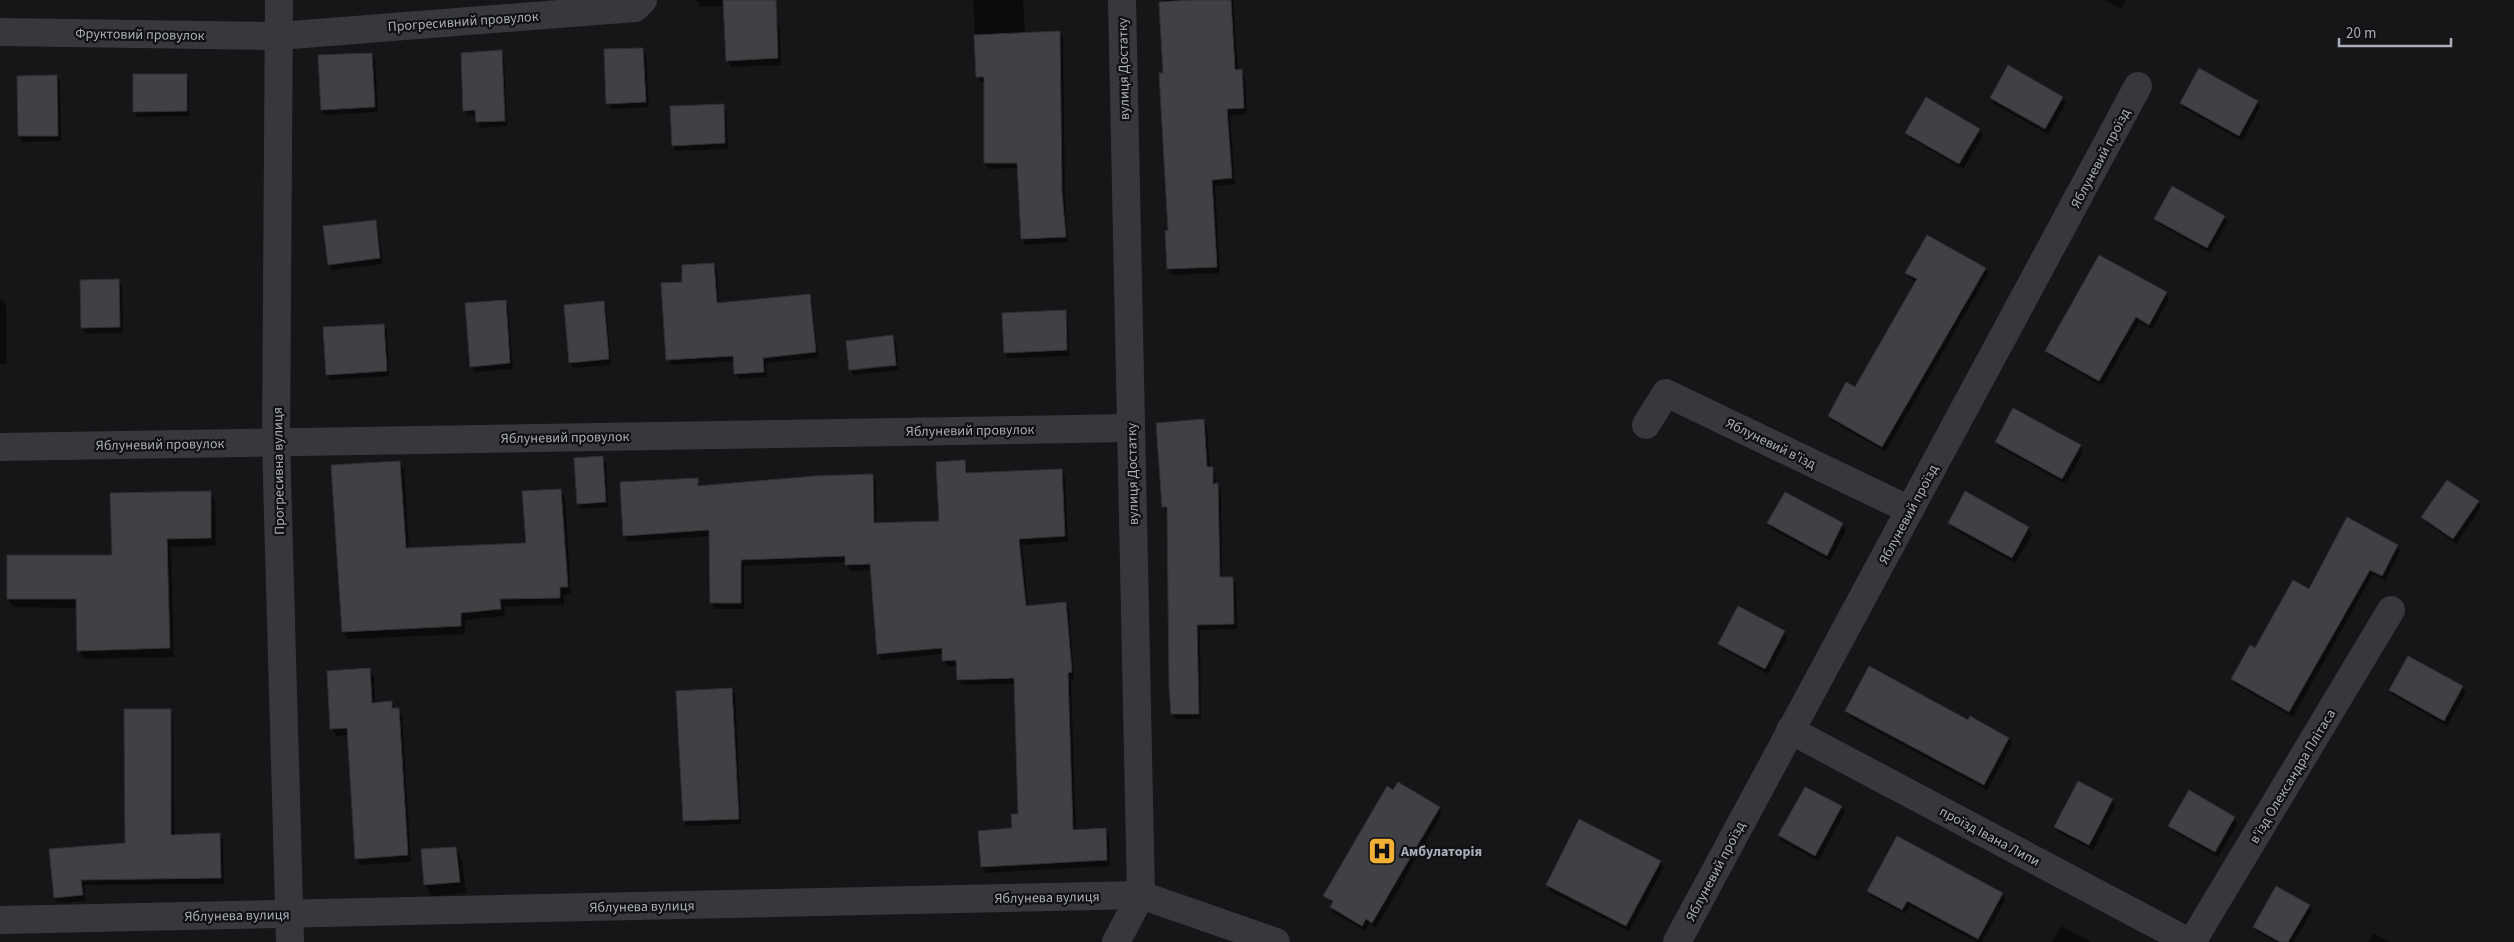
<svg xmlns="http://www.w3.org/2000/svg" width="2514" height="942" viewBox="0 0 2514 942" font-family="'Source Sans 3',sans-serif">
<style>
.shadow{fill:#0007}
.building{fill:#404145;stroke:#303034}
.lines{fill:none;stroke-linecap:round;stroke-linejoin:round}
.minor{stroke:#37383d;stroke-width:28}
.labels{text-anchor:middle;stroke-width:4.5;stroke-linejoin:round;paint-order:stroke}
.street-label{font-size:14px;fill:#a8adb8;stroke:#111113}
.poi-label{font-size:14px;font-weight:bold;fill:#a8adb8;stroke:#111113;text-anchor:start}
</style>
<rect width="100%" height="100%" fill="#161618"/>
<!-- shadow -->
<g class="shadow">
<path d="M696,0H768L780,29L781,65L731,67L727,60L725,6L700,7Z"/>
<path d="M973,0H1023L1025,34L1059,32L1063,38L1065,199L1068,242L1025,245L1022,239L1019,168L989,169L985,163V82H981L978,77Z"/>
<path d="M1164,0H1233L1238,71L1241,70L1245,77L1247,114L1230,115L1235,184L1215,186L1220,273L1172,275L1168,269Z"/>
<path d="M2105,0H2126L2121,9Z"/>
<path d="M643,49L646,54L649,107L611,109L608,103Z"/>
<path d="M501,52L504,57L507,126L480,128L477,115L468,116L465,110Z"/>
<path d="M372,54L375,60L378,112L325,115L322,110Z"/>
<path d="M186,75L189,81V116L137,117L134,111Z"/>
<path d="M57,77L60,82L61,141L22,142L19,136Z"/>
<path d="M1991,98H2062L2066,103L2048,134L1994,104Z"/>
<path d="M2257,102L2260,107L2242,141L2184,108L2181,103Z"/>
<path d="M723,105L726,111L728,149L676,151L673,146Z"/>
<path d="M1979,129L1983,135L1963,169L1910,138L1907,133Z"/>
<path d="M2224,217L2227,222L2210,253L2159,224L2155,219Z"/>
<path d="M375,221L378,227L383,264L332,270L329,264Z"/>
<path d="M714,264L717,269L719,304L809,296L812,301L818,358L766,363L767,377L739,379L736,373L735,361L671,365L668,359Z"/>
<path d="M1985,269L1988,274L1885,452L1832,421L1829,416L1855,389L1916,282L1910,278L1907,273Z"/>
<path d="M118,280L122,286L123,333L86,334L82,328L81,281Z"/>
<path d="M2166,293L2169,299L2152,329L2139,322L2102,386L2050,356L2046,351Z"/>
<path d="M2,299L6,305L7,364H0V300Z"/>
<path d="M505,301L508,307L513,369L475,372L471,367Z"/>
<path d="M603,302L606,308L611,365L574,368L570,363Z"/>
<path d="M1065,311L1068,317L1069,356L1008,358L1005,353Z"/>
<path d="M384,325L387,331L389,376L330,380L327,374Z"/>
<path d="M893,336L896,342L898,364L851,368V370L848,342Z"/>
<path d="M898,366L899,370L854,375L851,371Z"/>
<path d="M1203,420L1207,426L1210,469H1212L1215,474L1216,485L1221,490L1222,578H1233L1236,584L1237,629L1200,630L1201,719H1176L1173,714L1169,512H1166L1163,507Z"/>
<path d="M1996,442L2080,446L2083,452L2066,484L1999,447Z"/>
<path d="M603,458L606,463L608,507L581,509L578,503Z"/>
<path d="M965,461L968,474L1062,470L1065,476L1068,542L1022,545L1028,607L1065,603L1069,609L1074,678L1071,679L1076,831L1105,830L1109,836L1110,866L986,873L982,867L1013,830L1020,815L1016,684L962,685L958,679V666H947L943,654L882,660L879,654L871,570L850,571L846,562L744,566V609H715L711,603L710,536L628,542L625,536L697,479L701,487L872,476L876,482V524L941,522Z"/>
<path d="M400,463L404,470L409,549L527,544L561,490L565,498L571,594L564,595V605L504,606L505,616L465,620V634L347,639L343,631Z"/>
<path d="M210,492L215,501L216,546L171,547L174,657L84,659L79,650L77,608L13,607L8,599L113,556Z"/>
<path d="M1785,493L1842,524L1846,530L1830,561L1772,529L1769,523Z"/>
<path d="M2478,502L2481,507L2456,544L2426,522L2422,517Z"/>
<path d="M1950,523L2028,528L2032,534L2015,563L1953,529Z"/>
<path d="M2397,546L2400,551L2385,581L2373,574L2293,717L2235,684L2232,679L2255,649L2310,591Z"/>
<path d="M1784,632L1787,638L1768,674L1723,649L1719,643Z"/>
<path d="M369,670L374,677L375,704L391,702L402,716L411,862L360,865L356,858L348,735L336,736L332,729L328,672Z"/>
<path d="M2462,687L2466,692L2447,726L2393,695L2390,690Z"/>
<path d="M732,689L735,694L741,824L687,826L684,821Z"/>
<path d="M170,710L173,716L174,836L220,834L223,840L224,884L84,885L85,901L58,903L55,898L126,844Z"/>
<path d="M1847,711L1968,722L2009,738L2012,744L1987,790L1850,717Z"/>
<path d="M2112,800L2115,806L2093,850L2058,832L2055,827Z"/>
<path d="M1841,807L1845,812L1818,861L1782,841L1779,835Z"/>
<path d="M1439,808L1442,813L1376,928L1369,923L1365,931L1334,913L1331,907L1333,904L1325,896Z"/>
<path d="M2234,818L2237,824L2218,857L2173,831L2170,826Z"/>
<path d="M456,848L462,860L466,893L432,896L425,885Z"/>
<path d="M1660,862L1664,867L1629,931L1550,891L1547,885Z"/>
<path d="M1868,891L2002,894L2005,900L1982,942H1977L1910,906L1905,914L1872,897Z"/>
<path d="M2309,906L2312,911L2294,942H2275L2258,932L2254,927Z"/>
<path d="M2061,926L2091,942H2052Z"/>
<path d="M2373,933L2390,942H2368Z"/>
</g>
<!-- building -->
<g class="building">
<path d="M723,0H776L778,58L726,61Z"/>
<path d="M1191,0H1231L1235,70L1242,69L1244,108L1227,109L1232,178L1212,180L1217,267L1167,269L1165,231L1168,230L1159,73H1163L1159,2Z"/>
<path d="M1060,31L1062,192L1066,237L1021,239L1017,163H984V77H976L974,35Z"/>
<path d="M643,48L646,102L606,104L604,49Z"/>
<path d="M502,50L505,121L476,122L475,110L463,111L461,53Z"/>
<path d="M372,53L375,107L321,110L318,55Z"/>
<path d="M2008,65L2063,97L2045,129L1990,98Z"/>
<path d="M2199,68L2258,101L2239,136L2180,103Z"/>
<path d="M133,74H187V111L133,112Z"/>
<path d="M57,75L58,136H18L17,76Z"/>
<path d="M1926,97L1980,129L1959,164L1905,133Z"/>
<path d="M724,104L725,143L672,146L670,106Z"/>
<path d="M2172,186L2225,216L2207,248L2154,219Z"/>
<path d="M376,220L380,258L328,265L323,226Z"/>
<path d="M1927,235L1986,268L1882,447L1828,416L1846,382L1855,387L1917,279L1905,273Z"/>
<path d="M2099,255L2167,292L2149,325L2136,317L2099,381L2045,351Z"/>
<path d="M714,263L717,303L810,294L816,352L763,358L764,372L734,374L733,356L666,360L661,283L682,282V265Z"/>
<path d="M119,279L120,327L81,328L80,280Z"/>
<path d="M506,300L510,363L470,367L465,303Z"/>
<path d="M604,301L609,359L569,363L564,305Z"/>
<path d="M1066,310L1067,350L1004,353L1002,313Z"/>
<path d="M384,324L387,371L326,375L323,327Z"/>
<path d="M893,335L896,365L849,370L846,341Z"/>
<path d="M2013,408L2081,445L2062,479L1995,442Z"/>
<path d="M1204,419L1207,467H1213V484L1218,483L1220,577H1233L1234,624L1197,625L1199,714H1171L1169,686L1167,507H1162L1156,423Z"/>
<path d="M603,456L606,502L577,504L574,458Z"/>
<path d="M965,460L966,473L1062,469L1065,536L1019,539L1026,606L1066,602L1072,672L1068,673L1073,830L1106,828L1107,860L981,867L978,831L1012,828L1011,814H1018L1014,678L957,680L956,660L942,661V648L877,654L870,564L845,565V556L741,560V603H710L709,530L623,536L620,482L698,478V486L815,476L873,474L874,523L939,521L936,462Z"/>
<path d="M400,461L406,548L526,543L522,491L561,489L568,587H560V598L500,599L501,609L461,613V626L342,632L331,465Z"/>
<path d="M2447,480L2479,501L2453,539L2421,517Z"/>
<path d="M211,491V538L167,539L170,648L77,651L76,599H7V555H112L110,493Z"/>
<path d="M1965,491L2029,527L2012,558L1948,523Z"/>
<path d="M1785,492L1843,523L1827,556L1767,523Z"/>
<path d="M2347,517L2398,545L2382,576L2370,570L2289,712L2231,679L2250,645L2255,648L2293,580L2309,589Z"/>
<path d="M1738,606L1785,631L1765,669L1718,644Z"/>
<path d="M2408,656L2463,686L2444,721L2389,690Z"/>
<path d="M1869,666L1968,720L1970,716L2009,738L1984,785L1845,711Z"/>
<path d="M370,668L372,703L392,701V708H399L408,855L355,859L347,728L330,729L327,671Z"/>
<path d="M732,688L739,819L683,821L676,691Z"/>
<path d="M124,709H171V835L220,833L221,878L81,880L83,895L54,898L49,849L125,843Z"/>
<path d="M2078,781L2113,799L2089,845L2054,827Z"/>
<path d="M1398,782L1440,807L1372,923L1366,919L1362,926L1330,907L1333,901L1323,896L1387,786L1393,790Z"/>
<path d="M1805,787L1842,806L1815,856L1778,835Z"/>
<path d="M2189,790L2235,817L2215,852L2168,826Z"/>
<path d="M1579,819L1661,861L1626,926L1546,885Z"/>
<path d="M1897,836L2003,893L1978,939L1907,901L1902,910L1867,891Z"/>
<path d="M456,847L460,882L424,885L421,849Z"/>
<path d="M2276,886L2310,905L2288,942H2280L2253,927Z"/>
</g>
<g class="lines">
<!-- minor -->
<g class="minor">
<path d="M279,0L276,442L290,942"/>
<path d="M0,32L279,36L635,8L643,0"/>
<path d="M1646,425L1666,393L1910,510"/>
<path d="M0,447L1131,428"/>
<path d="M1790,730L2189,942"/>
<path d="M0,920L1141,895L1276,942"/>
<path d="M1116,942L1141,895L1122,0"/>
<path d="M1677,942L2138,86"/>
<path d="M2192,942L2391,610"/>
</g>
</g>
<!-- icons -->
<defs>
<g id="hospital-square" transform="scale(1.4375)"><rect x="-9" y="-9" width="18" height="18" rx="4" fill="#f2b134" stroke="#111113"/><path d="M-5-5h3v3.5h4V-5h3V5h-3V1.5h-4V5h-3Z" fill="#111"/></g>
</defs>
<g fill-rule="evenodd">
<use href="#hospital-square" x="1382" y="851"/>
</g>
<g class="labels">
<!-- street labels -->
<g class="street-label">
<text transform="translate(463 21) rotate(-4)" y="5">Прогресивний провулок</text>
<text transform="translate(140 34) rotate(1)" y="5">Фруктовий провулок</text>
<text transform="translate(1123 69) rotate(-91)" y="5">вулиця Достатку</text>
<text transform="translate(2100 158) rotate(-62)" y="5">Яблуневий проїзд</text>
<text transform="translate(970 430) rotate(-1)" y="5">Яблуневий провулок</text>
<text transform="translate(565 437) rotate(-1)" y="5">Яблуневий провулок</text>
<text transform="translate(1771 443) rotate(26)" y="5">Яблуневий в'їзд</text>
<text transform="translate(160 444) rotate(-1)" y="5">Яблуневий провулок</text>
<text transform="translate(278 471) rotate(-91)" y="5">Прогресивна вулиця</text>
<text transform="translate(1132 474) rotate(-91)" y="5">вулиця Достатку</text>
<text transform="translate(1908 514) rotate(-62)" y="5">Яблуневий проїзд</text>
<text transform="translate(2292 776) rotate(-59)" y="5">в'їзд Олександра Плітаса</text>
<text transform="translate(1990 836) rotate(28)" y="5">проїзд Івана Липи</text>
<text transform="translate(1715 871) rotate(-62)" y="5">Яблуневий проїзд</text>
<text transform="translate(1047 897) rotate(-1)" y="5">Яблунева вулиця</text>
<text transform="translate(642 906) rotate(-1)" y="5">Яблунева вулиця</text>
<text transform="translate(237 915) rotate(-1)" y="5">Яблунева вулиця</text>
</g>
<!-- poi labels -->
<g class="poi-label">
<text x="1401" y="856">Амбулаторія</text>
</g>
</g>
<!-- scale -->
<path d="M2339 38v8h112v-8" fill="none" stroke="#a8adb8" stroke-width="2.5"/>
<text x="2346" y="38" font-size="15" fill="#a8adb8" stroke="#111113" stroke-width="4" paint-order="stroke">20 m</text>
</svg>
